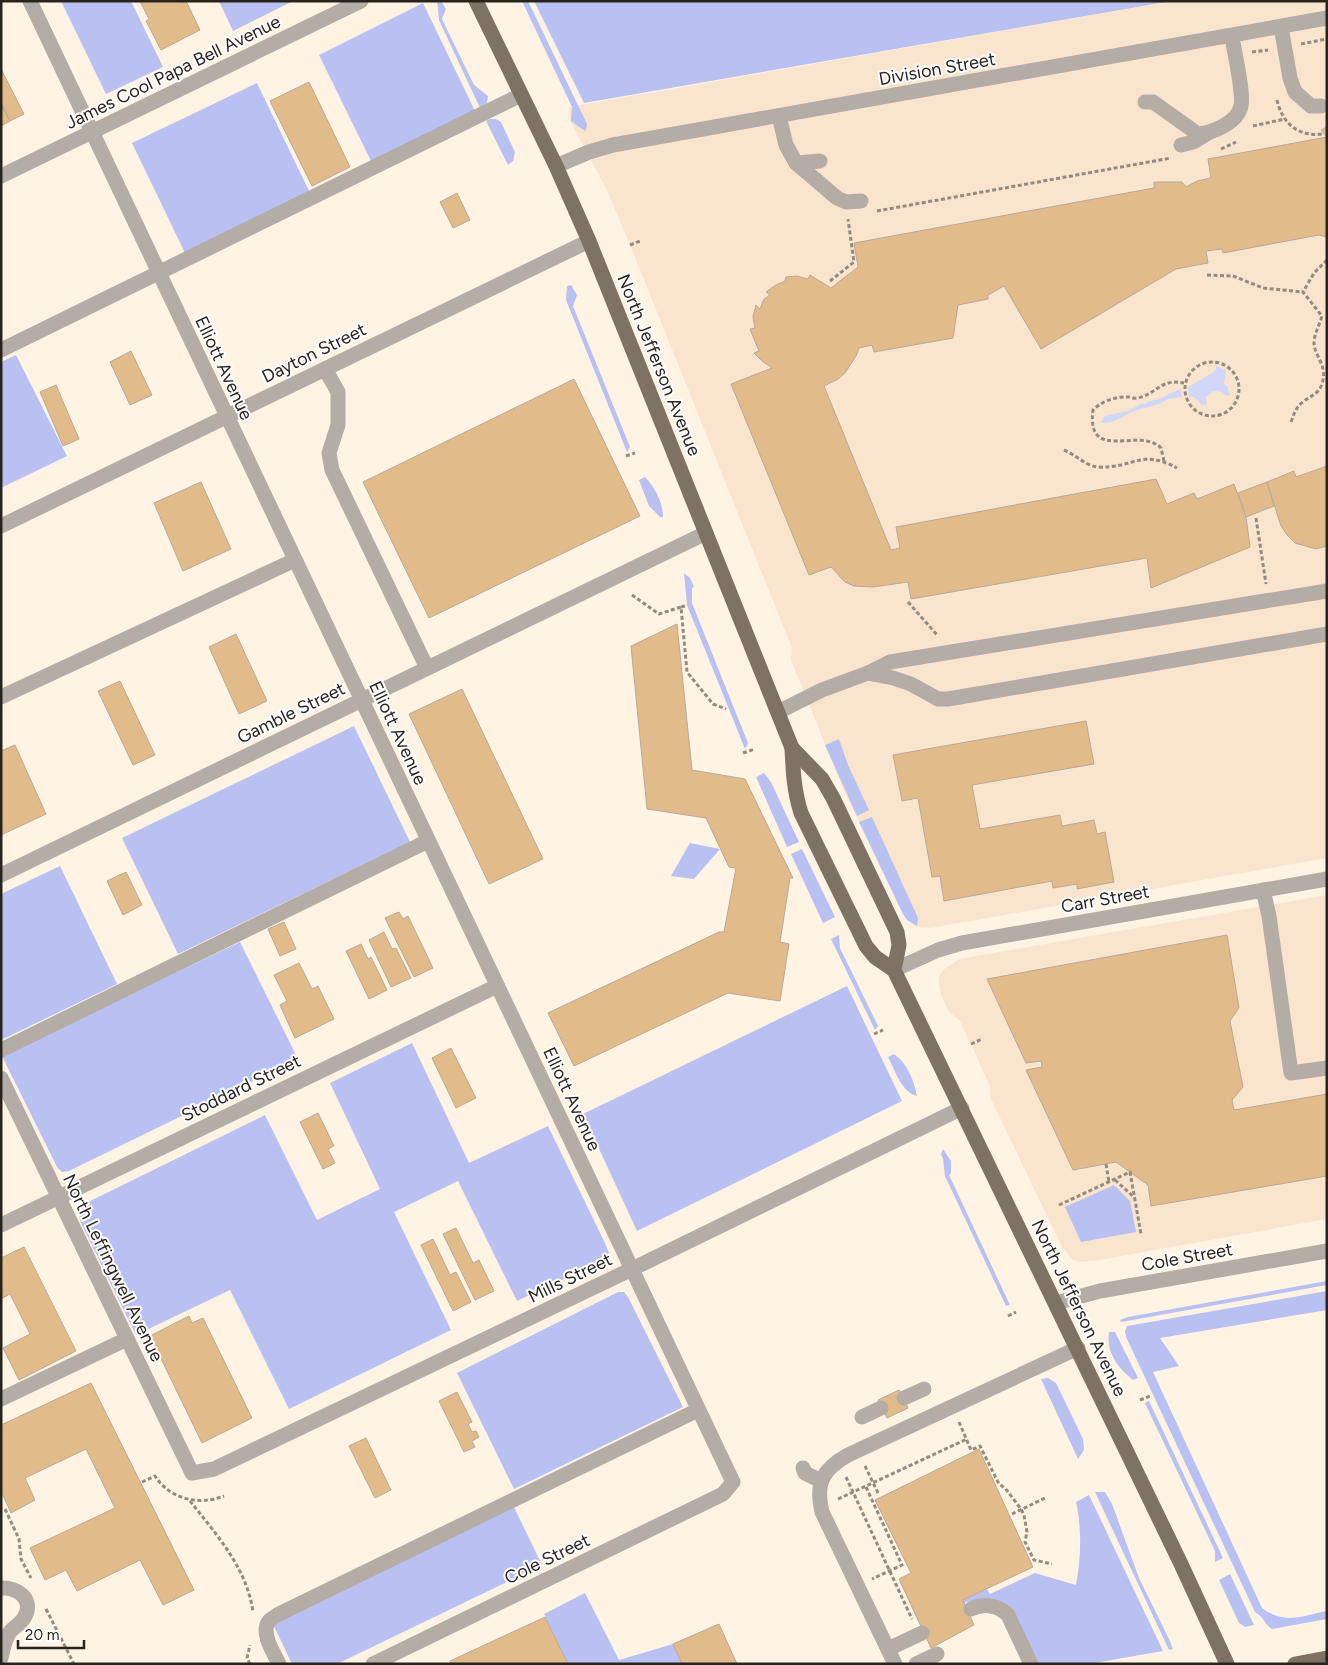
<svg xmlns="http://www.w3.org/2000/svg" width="1328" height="1665" viewBox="0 0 1328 1665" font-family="Figtree,sans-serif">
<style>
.built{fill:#f9e5cd}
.green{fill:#b9c1f2}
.water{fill:#d1d7f9}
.building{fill:#e2bb8a;stroke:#b8a998}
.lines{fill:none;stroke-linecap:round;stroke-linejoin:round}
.path{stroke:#938a80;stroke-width:3;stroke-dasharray:4 2.5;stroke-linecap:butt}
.minor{stroke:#b4ada6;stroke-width:15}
.major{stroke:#7d7264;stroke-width:15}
.labels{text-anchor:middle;stroke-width:4;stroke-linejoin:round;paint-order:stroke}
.street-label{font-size:18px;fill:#29231d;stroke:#fff}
</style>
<rect width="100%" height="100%" fill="#fff3e4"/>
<!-- built -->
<g class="built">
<path d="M1172,1H1327V858L931,928L918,927L912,924L903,914L842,786L791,660L792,648L630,245L607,190L570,121L569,107Z"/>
<path d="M1327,895V1219L1094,1261L1079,1262L1072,1259L1062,1247L990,1097V1086L960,1021L949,1012L941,995L939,985V977L943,970L959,959Z"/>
</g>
<!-- green -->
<g class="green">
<path d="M61,1H131L163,67L106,94Z"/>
<path d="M219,1H293L233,31Z"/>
<path d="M437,1H441L446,9L442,19L474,85L488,96L487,103L480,108L439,20Z"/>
<path d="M522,1H528L587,124L586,131L582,129L571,121L572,107Z"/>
<path d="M534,1H1172L584,103Z"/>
<path d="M423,3L475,111L372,163L319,55Z"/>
<path d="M257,83L310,193L185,253L132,143Z"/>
<path d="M490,119H496L501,122L515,152L513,161L508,165L486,121Z"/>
<path d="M571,285L577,295L573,306L630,447L627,452L568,305L566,300L567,286Z"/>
<path d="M16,355L67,456L1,488V362Z"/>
<path d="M645,477C655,488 663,502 663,517H660L649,506L639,480Z"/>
<path d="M684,573L690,578L694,587L692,588V603L748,743L745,749L687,605Z"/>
<path d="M354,726L410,842L178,954L122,838Z"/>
<path d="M839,739L848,765L869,810L857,816L825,745Z"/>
<path d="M764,773L771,782L799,842L787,847L756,777Z"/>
<path d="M872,817L918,918L917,926L907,920L903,914L859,822Z"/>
<path d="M690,843L720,849L694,879L671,876Z"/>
<path d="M802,849L835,917L823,923L791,854Z"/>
<path d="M60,866L117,984L1,1040V894Z"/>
<path d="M839,935L840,948L878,1026L875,1030L831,939Z"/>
<path d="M240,942L298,1059L69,1171L62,1172L57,1167L2,1056Z"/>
<path d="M847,986L902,1101L637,1231L583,1114Z"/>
<path d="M412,1043L469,1163L548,1126L605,1243L609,1253L603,1261L517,1301L458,1181L394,1212L451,1330L289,1409L230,1290L136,1335L80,1221L79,1211L84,1204L265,1115L317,1220L380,1189L330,1083Z"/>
<path d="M894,1054C907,1063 914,1080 917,1096C901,1092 895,1070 888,1057Z"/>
<path d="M943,1149L951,1161V1173L949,1175L1010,1305L1006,1306L945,1176L943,1159L941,1154Z"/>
<path d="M1114,1185L1130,1201L1136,1232L1081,1242L1065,1207Z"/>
<path d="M1327,1281V1285L1121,1322L1120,1320L1128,1317Z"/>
<path d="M1327,1291V1310L1160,1338L1179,1366L1153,1372L1262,1608C1285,1625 1301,1616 1327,1611V1619L1272,1629C1264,1624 1264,1617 1255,1612L1126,1337L1125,1331L1127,1326Z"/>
<path d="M618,1292H624L628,1297L683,1407L514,1489L457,1373Z"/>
<path d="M1109,1332H1115L1138,1378L1133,1380C1118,1368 1106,1353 1109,1332Z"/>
<path d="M1048,1378L1056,1383L1083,1439L1084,1450L1078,1459L1041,1379Z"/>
<path d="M1149,1401L1223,1558L1215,1562V1551L1145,1403Z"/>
<path d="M1095,1492H1105L1112,1504L1139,1578L1169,1639L1173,1649L1169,1650Z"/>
<path d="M1089,1495L1163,1651L1089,1664H1039L1013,1612C995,1604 984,1595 964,1603L963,1600L987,1589L990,1594L1035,1573L1076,1585C1081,1557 1082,1530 1076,1502Z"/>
<path d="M514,1507L542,1565L337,1664H292L273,1624Z"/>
<path d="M1230,1574L1254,1625L1245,1627L1239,1623L1219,1580Z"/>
<path d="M585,1593L619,1660L673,1644L682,1664H568L544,1614Z"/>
</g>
<!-- water -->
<g class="water">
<path d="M1216,366L1226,370L1224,384L1227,386L1230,395L1226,396L1222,392L1214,391L1206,397L1207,404L1202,405L1194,397H1189L1188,387L1212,373L1216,369Z"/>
<path d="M1181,389L1182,397L1168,399L1159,404L1134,411L1112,422L1101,423L1104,416L1128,411L1141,404H1145L1149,401C1160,401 1170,392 1181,389Z"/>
</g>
<!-- building -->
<g class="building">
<path d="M140,1H180L181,3L186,1L200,30L161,50L146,21L149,19Z"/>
<path d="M1,69L24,114L10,121L1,103Z"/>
<path d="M309,82L350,167L312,186L270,101Z"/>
<path d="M1,104L10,121L1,126Z"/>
<path d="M1327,127V237L1319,235L1223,253L1222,249L1206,251L1208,263L1176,269L1041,349L1004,286L988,295V299L958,305L953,338L874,352L872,345L859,348L856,356L845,373L838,379L824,386L891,550L900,548L896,527L1156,479L1167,504L1194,493L1197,499L1234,484L1246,517L1250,547L1151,588L1147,558L911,599L908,582L873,587L854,586L845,582L831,567L809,575L731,384L772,368L762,361L754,353L759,351L750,329L755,328L753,317L756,305L760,309L764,299L770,295L766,292L776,285L785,281L786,277L797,276L808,279L810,275L831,288L858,267L854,243L1154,188V182H1182L1186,187L1197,181L1211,178L1208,159L1327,137L1321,130Z"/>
<path d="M457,193L470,220L453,228L440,202Z"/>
<path d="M131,351L152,395L130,405L110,362Z"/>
<path d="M574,379L640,516L429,618L363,482Z"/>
<path d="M56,385L79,439L63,446L40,392Z"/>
<path d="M1327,466V546L1316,549L1295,543L1287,535L1281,526L1267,482L1294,471L1296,477Z"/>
<path d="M201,482L231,549L183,571L154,503Z"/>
<path d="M1267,482L1274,506L1246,517L1238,493Z"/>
<path d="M677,624L692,770L745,779L793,878H790L780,942L789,944L780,1001L728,993L574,1066L548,1013L719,932H724L736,868L729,867L706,818L647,809L631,646Z"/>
<path d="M236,634L267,701L239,714L209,647Z"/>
<path d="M120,681L155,755L133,765L98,691Z"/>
<path d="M462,689L543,859L489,884L409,714Z"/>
<path d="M1086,721L1094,764L972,785L980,829L1060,815L1062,826L1094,820L1097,834L1105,832L1114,882L1077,889V884L1053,888L1052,881L944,901L940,876L932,877L918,798L902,801L893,755Z"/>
<path d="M15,745L46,814L1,835V751Z"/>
<path d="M126,872L142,905L123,915L107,881Z"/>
<path d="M399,912L403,919L408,916L433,968L414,977L385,918Z"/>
<path d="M284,922L296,949L280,956L268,929Z"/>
<path d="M384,932L392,949L396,948L411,978L391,987L369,940Z"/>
<path d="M1227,935L1239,1008L1230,1021L1243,1087L1232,1100L1234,1110L1327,1094V1176L1151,1206L1148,1185L1116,1162L1073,1170L1026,1070L1042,1067L1041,1061L1026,1063L987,979Z"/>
<path d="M361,944L368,959L371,957L387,990L369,999L346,951Z"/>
<path d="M299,963L312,989L318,986L334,1019L295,1038L280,1005L287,1001L274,975Z"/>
<path d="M451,1048L476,1098L456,1108L432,1058Z"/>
<path d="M318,1113L334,1146L328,1149L335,1163L323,1169L300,1122Z"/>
<path d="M456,1228L473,1263L479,1260L494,1291L475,1300L443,1234Z"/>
<path d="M433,1239L450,1275L456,1272L471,1302L453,1311L421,1245Z"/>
<path d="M24,1247L76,1351L19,1380L3,1348L30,1334L10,1294L1,1299V1258Z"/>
<path d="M189,1316L192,1323L203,1318L252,1418L202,1443L150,1336Z"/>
<path d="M91,1383L194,1590L163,1605L140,1560L77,1591L66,1570L45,1580L30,1548L115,1508L86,1449L25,1478L35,1500L11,1513L1,1491V1425Z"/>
<path d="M899,1390L908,1408L887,1418L878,1400Z"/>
<path d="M457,1392L472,1422L468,1424L472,1432L476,1431L479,1437L472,1441L475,1447L464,1452L439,1401Z"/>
<path d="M366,1438L391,1490L375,1498L349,1446Z"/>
<path d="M979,1449L1033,1567L963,1600L974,1625L931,1648L899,1579L911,1573L875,1500Z"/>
<path d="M545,1617L568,1664H451L450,1661Z"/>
<path d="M719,1624L737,1664H682L673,1644Z"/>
</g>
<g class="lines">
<!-- path -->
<g class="path">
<path d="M1301,44L1327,39"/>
<path d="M1252,52L1268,50"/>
<path d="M1277,100C1282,123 1298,137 1322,134"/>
<path d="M1253,126L1285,119"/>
<path d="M1221,149L1236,142"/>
<path d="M877,211L1171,158"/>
<path d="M630,245L640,241"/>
<path d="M1207,275L1233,276L1263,288L1303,292"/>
<path d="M830,281L854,262L848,219"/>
<circle cx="1212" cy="389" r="27"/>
<path d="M1291,422C1294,414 1296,407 1303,402C1311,395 1318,395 1322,384C1328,365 1315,358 1314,343C1314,334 1320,324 1322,316L1303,292L1314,273L1327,260"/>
<path d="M1064,450C1076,455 1086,466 1098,467C1133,469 1140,448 1177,468"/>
<path d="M626,456L635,453"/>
<path d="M1164,461L1161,448C1140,426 1086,464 1093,410C1102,401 1116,396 1129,397C1131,397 1135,399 1137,398C1156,395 1160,378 1184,383"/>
<path d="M1256,518L1266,584"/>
<path d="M632,595L659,614L681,607"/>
<path d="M908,602L938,636"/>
<path d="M685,606L681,607L687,672L713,704L726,709"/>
<path d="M743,753L755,749"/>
<path d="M874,1034L883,1030"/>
<path d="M971,1044L982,1039"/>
<path d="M1106,1164L1109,1182"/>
<path d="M1115,1180L1134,1197"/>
<path d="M1059,1205L1130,1172L1141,1234"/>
<path d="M1008,1316L1016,1312"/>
<path d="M1140,1400L1150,1396"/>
<path d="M959,1422L971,1450L980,1446L999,1484L1005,1488L1021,1509L1024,1515L1027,1532L1025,1542L1034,1560L1052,1564"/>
<path d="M865,1466L879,1495"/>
<path d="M846,1477L912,1619"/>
<path d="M142,1482L155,1476C170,1499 198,1506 224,1496"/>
<path d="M866,1487L902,1565L872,1579"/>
<path d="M838,1499L967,1439"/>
<path d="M190,1501C216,1534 247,1568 253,1612"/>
<path d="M5,1509L19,1539L21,1559L31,1578"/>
<path d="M1012,1514L1047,1497"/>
<path d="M46,1609L74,1664"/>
<path d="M250,1664L247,1658L250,1645"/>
</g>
<!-- minor -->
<g class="minor">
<path d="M30,1L733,1482L723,1494L373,1664"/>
<path d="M1281,27L1290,78L1295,92L1311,106H1321"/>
<path d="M1145,102H1153L1198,134C1213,133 1238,122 1241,106C1244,92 1234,52 1232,36"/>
<path d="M779,116L786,145L796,163L837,198L846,202L861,201"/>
<path d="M1181,145L1193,142L1208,133"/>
<path d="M796,163L820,161"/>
<path d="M556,166L589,152L613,145L1327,18"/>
<path d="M1,176L361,1"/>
<path d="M1,350L521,95"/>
<path d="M325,369L338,392V425L329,453L332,470L427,668"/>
<path d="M1,526L589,241"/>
<path d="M868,673L890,662L1327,591"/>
<path d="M1,697L295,560"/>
<path d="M778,712L822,690L868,673L893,678L911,684L938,699H948L1327,634"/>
<path d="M1,875L706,533"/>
<path d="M1263,890L1269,916L1291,1073L1327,1068"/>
<path d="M894,970L938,950L962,943L1327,879"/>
<path d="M1,1050L428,841"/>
<path d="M1,1078L192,1473L214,1469L632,1269L962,1108"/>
<path d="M1,1225L497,986"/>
<path d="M1056,1303L1100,1291L1327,1251"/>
<path d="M904,1398L924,1389"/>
<path d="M1,1399L127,1339"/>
<path d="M862,1417L881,1408"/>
<path d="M803,1468L805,1473L821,1481"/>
<path d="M1,1588C18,1587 35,1600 24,1618C20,1625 11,1628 8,1635C4,1642 3,1651 1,1658"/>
<path d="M971,1609C984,1603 998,1605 1008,1615L1031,1664"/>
<path d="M888,1649L922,1633"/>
<path d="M279,1664C274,1653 260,1633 269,1621C271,1619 276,1616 279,1614L698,1410"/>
<path d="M895,1664L822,1512C815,1483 823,1469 848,1455L1078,1348"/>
<path d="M916,1664L937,1654"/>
</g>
<!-- major -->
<g class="major">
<path d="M476,1L556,166L589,241L792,748C793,771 794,791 801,813L866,946L875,957L894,970L1181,1564L1227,1664"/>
<path d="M792,748L822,779L833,798L897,932L899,945L894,970"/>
<path d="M1295,1664L1327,1658"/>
</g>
</g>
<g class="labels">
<!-- street labels -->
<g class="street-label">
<text transform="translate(937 69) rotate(-10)" y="6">Division Street</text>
<text transform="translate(173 72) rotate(-26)" y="6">James Cool Papa Bell Avenue</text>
<text transform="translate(314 353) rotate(-26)" y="6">Dayton Street</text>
<text transform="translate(659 365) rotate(68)" y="6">North Jefferson Avenue</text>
<text transform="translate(224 368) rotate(65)" y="6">Elliott Avenue</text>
<text transform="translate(291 713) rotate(-26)" y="6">Gamble Street</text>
<text transform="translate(398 733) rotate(65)" y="6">Elliott Avenue</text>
<text transform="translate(1105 899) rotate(-10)" y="6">Carr Street</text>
<text transform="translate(241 1088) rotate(-26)" y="6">Stoddard Street</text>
<text transform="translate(572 1099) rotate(65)" y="6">Elliott Avenue</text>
<text transform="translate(1187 1257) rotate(-10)" y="6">Cole Street</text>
<text transform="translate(113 1268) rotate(64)" y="6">North Leffingwell Avenue</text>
<text transform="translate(570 1278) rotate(-26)" y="6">Mills Street</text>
<text transform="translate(1079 1308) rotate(64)" y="6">North Jefferson Avenue</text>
<text transform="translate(547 1559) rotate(-26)" y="6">Cole Street</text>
</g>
</g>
<!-- border -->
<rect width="1328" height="1665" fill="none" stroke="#29231d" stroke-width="5"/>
<!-- scale -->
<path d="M18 1640v8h66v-8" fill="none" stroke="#29231d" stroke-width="2.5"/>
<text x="25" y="1640" font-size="15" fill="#29231d" stroke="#ffffff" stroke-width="4" paint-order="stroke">20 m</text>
</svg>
